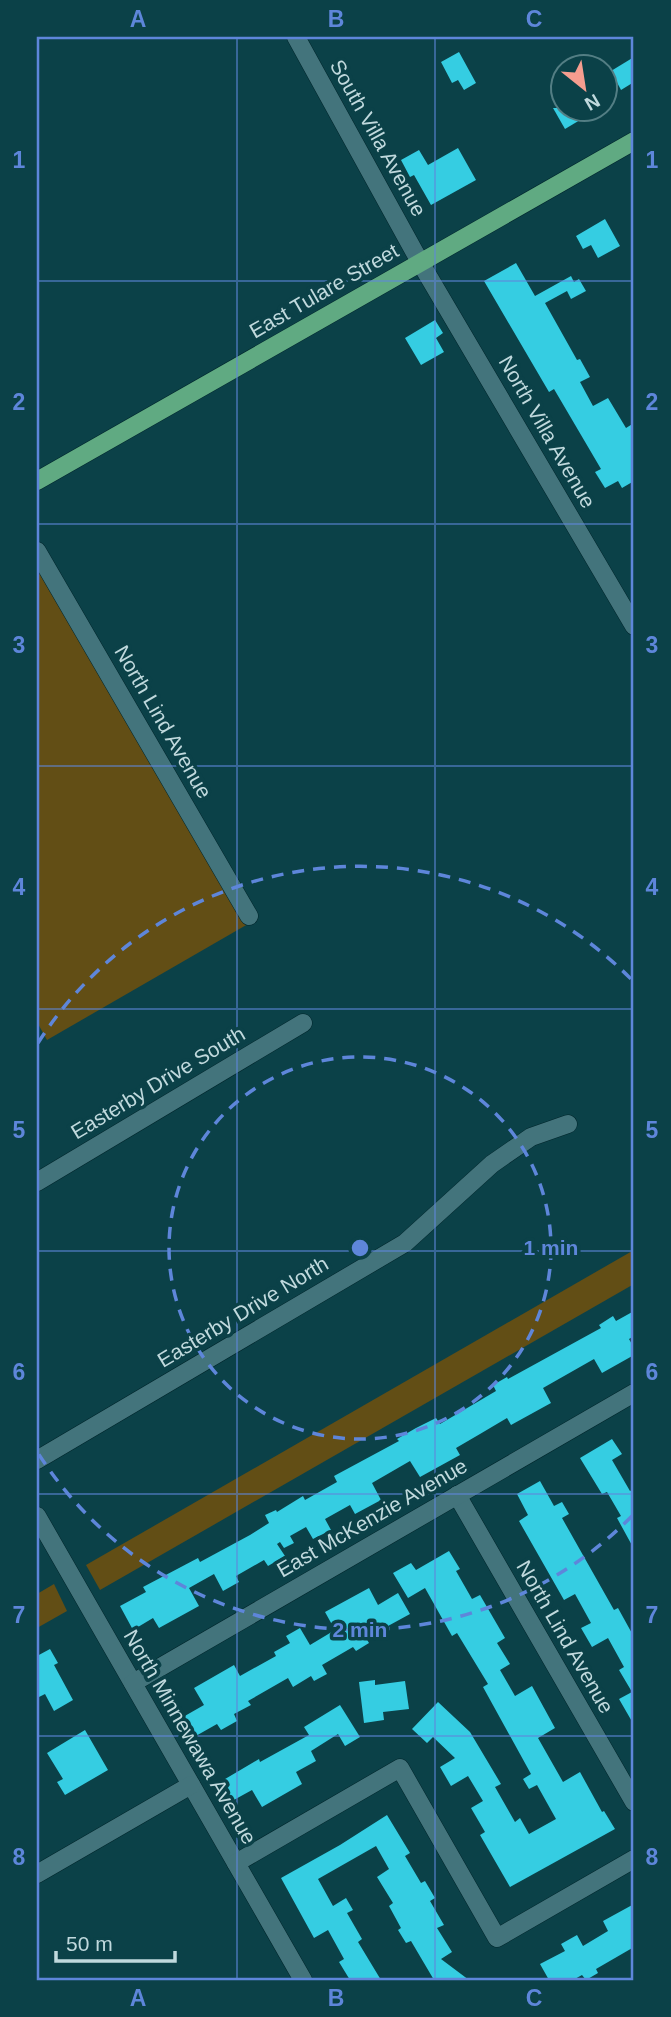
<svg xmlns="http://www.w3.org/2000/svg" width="671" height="2017" viewBox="0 0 671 2017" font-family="Arial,sans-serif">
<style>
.green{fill:#624e15}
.building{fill:#35cde2}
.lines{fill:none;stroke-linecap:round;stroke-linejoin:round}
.minor-casing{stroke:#00262c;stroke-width:19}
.major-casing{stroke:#00262c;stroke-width:19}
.minor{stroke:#43747c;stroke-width:18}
.major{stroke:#60aa82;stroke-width:18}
.grid{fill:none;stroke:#5e86da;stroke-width:2;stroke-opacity:0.55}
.ring{fill:none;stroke:#5e86da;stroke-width:3.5;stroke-dasharray:12 9}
.labels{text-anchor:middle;stroke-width:7;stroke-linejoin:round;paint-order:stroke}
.street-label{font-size:21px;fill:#c0d9dd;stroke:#0b4148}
.centre{fill:#5e86da;stroke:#0b4148;stroke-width:3.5}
.ring-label{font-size:21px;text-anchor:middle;font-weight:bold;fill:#5e86da;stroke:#0b4148;stroke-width:7;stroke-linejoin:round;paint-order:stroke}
.neatline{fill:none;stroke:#5e86da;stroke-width:2.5}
.grid-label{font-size:23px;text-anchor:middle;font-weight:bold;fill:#5e86da}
</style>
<rect width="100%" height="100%" fill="#0b4148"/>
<!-- green -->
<g class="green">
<path d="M37,552L248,924L47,1040L37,1022Z"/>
<path d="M634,1250V1284L100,1590L86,1565Z"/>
<path d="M54,1584L67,1611L37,1628V1594Z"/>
</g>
<!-- building -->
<g class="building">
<path d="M459,52L476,83L464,90L458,80L452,83L441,62Z"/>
<path d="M634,57V82L621,90L611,71Z"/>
<path d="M553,108H600L565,129Z"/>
<path d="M458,148L476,180L431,205L414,175L410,177L401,160L419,150L428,165Z"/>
<path d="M605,219L620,246L598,258L591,245L583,249L576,236Z"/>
<path d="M516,263L535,296L571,276L574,282L579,279L586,291L571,299L567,291L545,303L577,360L580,359L590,377L580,382L593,406L608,398L626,428L634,423V481L622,488L618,481L605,488L595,472L601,469L554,389L549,392L484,281Z"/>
<path d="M435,320L443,333L436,338L444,352L421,365L405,338Z"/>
<path d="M634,1311V1336L629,1339L634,1348V1355L602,1373L594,1359L543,1388L551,1403L511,1425L507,1418L480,1434L456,1448L460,1455L420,1477L410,1461L372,1483L381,1500L355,1514L350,1505L325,1519L331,1530L313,1539L306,1527L290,1536L294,1543L284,1548L280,1542L277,1544L285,1556L268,1566L264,1560L236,1576L239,1582L223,1591L214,1574L189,1588L199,1606L159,1628L153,1618L133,1630L120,1606L146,1592L143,1587L198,1558L200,1562L250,1535L269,1523L265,1515L276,1510L277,1512L303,1496L305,1500L337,1482L334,1476L399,1441L397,1439L416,1428L436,1418L440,1424L496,1391L493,1385L507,1377L508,1379L601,1328L599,1325L613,1316L616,1321Z"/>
<path d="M612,1439L622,1454L612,1460L630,1491L634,1489V1549L617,1518L621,1516L607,1492L602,1494L580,1458Z"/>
<path d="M540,1481L554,1506L562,1502L569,1514L562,1518L614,1610L618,1608L634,1637V1725L619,1699L632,1692L619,1670L624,1667L608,1638L592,1647L581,1628L591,1623L575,1594L564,1600L519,1521L528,1515L517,1494Z"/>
<path d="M449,1551L460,1569L456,1571L472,1599L480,1595L505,1638L497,1643L510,1664L500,1670L515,1696L532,1686L555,1728L538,1738L563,1782L580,1772L602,1812L604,1811L615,1829L510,1887L480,1835L485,1832L471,1808L483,1801L468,1776L451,1786L440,1767L455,1758L433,1737L427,1743L412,1729L438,1702L470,1732L501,1784L495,1787L515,1822L520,1818L529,1834L556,1819L537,1785L529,1789L523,1779L531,1774L483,1687L488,1684L457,1633L452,1636L425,1588L408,1598L393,1573L411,1563L416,1570Z"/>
<path d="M369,1588L378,1605L398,1593L410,1614L366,1638L369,1643L356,1651L353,1647L322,1665L327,1674L314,1681L311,1676L293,1687L288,1678L248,1701L251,1705L234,1714L237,1721L221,1730L217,1724L194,1737L183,1717L204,1705L194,1688L234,1665L240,1676L276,1656L274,1652L290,1643L286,1636L300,1628L310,1645L335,1630L325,1612Z"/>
<path d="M50,1649L58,1663L54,1665L73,1700L54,1711L45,1694L37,1698V1656Z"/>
<path d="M375,1680V1685L405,1681L409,1709L383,1712L384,1720L364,1723L359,1682Z"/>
<path d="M340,1705L360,1737L345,1746L338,1734L311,1751L316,1761L296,1772L302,1784L262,1807L252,1790L232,1801L220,1782L259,1759L260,1762L309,1735L304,1727Z"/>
<path d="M85,1730L108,1770L65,1795L57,1782L63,1779L47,1753Z"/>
<path d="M387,1815L410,1853L405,1856L421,1883L425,1881L435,1898L430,1901L444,1925L437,1928L452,1952L441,1959L469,1980H434L411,1941L406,1943L398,1930L401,1928L389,1906L393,1903L377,1877L389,1869L376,1846L318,1879L333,1906L346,1898L353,1910L347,1913L362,1939L358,1942L381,1980H350L339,1962L344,1959L328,1930L314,1938L281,1878L340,1845Z"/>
<path d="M634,1904V1947L596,1969L598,1973L586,1980L582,1975L573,1980H549L540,1964L565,1951L561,1944L577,1935L583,1946L608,1931L603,1921Z"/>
</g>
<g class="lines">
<!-- minor casing -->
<g class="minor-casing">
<g id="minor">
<path d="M296,37L420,262L634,626"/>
<path d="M37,551L249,916"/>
<path d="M37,1182L303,1023"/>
<path d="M37,1460L405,1243L492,1164L531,1137L568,1124"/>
<path d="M457,1495L634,1802"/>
<path d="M37,1516L303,1980"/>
<path d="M133,1683L634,1393"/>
<path d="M236,1863L400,1768L497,1938L634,1859"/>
<path d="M37,1874L191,1785"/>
</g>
</g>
<!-- major casing -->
<g class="major-casing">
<path id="major" d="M37,481L634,141"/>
</g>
<!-- minor -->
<use href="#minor" class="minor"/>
<!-- major -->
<use href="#major" class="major"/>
</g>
<!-- grid -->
<path class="grid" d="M237,37V1980M435,37V1980M37,281H634M37,524H634M37,766H634M37,1009H634M37,1251H634M37,1494H634M37,1736H634"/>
<!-- distance rings -->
<g class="ring">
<circle cx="360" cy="1248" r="191"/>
<path d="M632 1516A382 382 0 0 1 38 1453M38 1043A382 382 0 0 1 632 980"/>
</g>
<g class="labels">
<!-- street labels -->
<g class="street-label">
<text transform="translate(378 138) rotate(61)" y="7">South Villa Avenue</text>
<text transform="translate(324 291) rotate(-30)" y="7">East Tulare Street</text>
<text transform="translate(547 432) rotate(60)" y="7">North Villa Avenue</text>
<text transform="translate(163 722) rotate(60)" y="7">North Lind Avenue</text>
<text transform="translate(158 1083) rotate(-31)" y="7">Easterby Drive South</text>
<text transform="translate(243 1312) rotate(-31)" y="7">Easterby Drive North</text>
<text transform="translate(372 1518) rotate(-30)" y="7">East McKenzie Avenue</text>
<text transform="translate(565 1637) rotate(60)" y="7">North Lind Avenue</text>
<text transform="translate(190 1737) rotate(60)" y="7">North Minnewawa Avenue</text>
</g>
</g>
<circle cx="360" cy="1248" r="10" class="centre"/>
<g class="ring-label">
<text x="551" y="1255">1 min</text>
<text x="360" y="1637">2 min</text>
</g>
<!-- border -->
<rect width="671" height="2017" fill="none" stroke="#0b4148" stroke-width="77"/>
<!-- north arrow -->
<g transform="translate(584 88) rotate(150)"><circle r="33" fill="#0b4148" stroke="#537e84" stroke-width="2"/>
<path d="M0-5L12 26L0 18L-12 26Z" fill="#f59d8f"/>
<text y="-10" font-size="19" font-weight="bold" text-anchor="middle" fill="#c0d9dd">N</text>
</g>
<!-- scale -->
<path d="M56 1951v10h119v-10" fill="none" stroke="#c0d9dd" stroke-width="3.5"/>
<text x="66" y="1951" font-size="21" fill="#c0d9dd" stroke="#0b4148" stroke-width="5" paint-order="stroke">50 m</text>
<rect x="38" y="38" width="594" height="1941" class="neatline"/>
<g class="grid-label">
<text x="138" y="27">A</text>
<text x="336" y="27">B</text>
<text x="534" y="27">C</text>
<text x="19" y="168">1</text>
<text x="652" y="168">1</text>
<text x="19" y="410">2</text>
<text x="652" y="410">2</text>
<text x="19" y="653">3</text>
<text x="652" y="653">3</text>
<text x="19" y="895">4</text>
<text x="652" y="895">4</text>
<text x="19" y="1138">5</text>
<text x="652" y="1138">5</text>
<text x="19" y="1380">6</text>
<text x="652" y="1380">6</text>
<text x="19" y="1623">7</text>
<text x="652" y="1623">7</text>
<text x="19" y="1865">8</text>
<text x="652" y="1865">8</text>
<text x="138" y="2006">A</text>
<text x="336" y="2006">B</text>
<text x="534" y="2006">C</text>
</g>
</svg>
